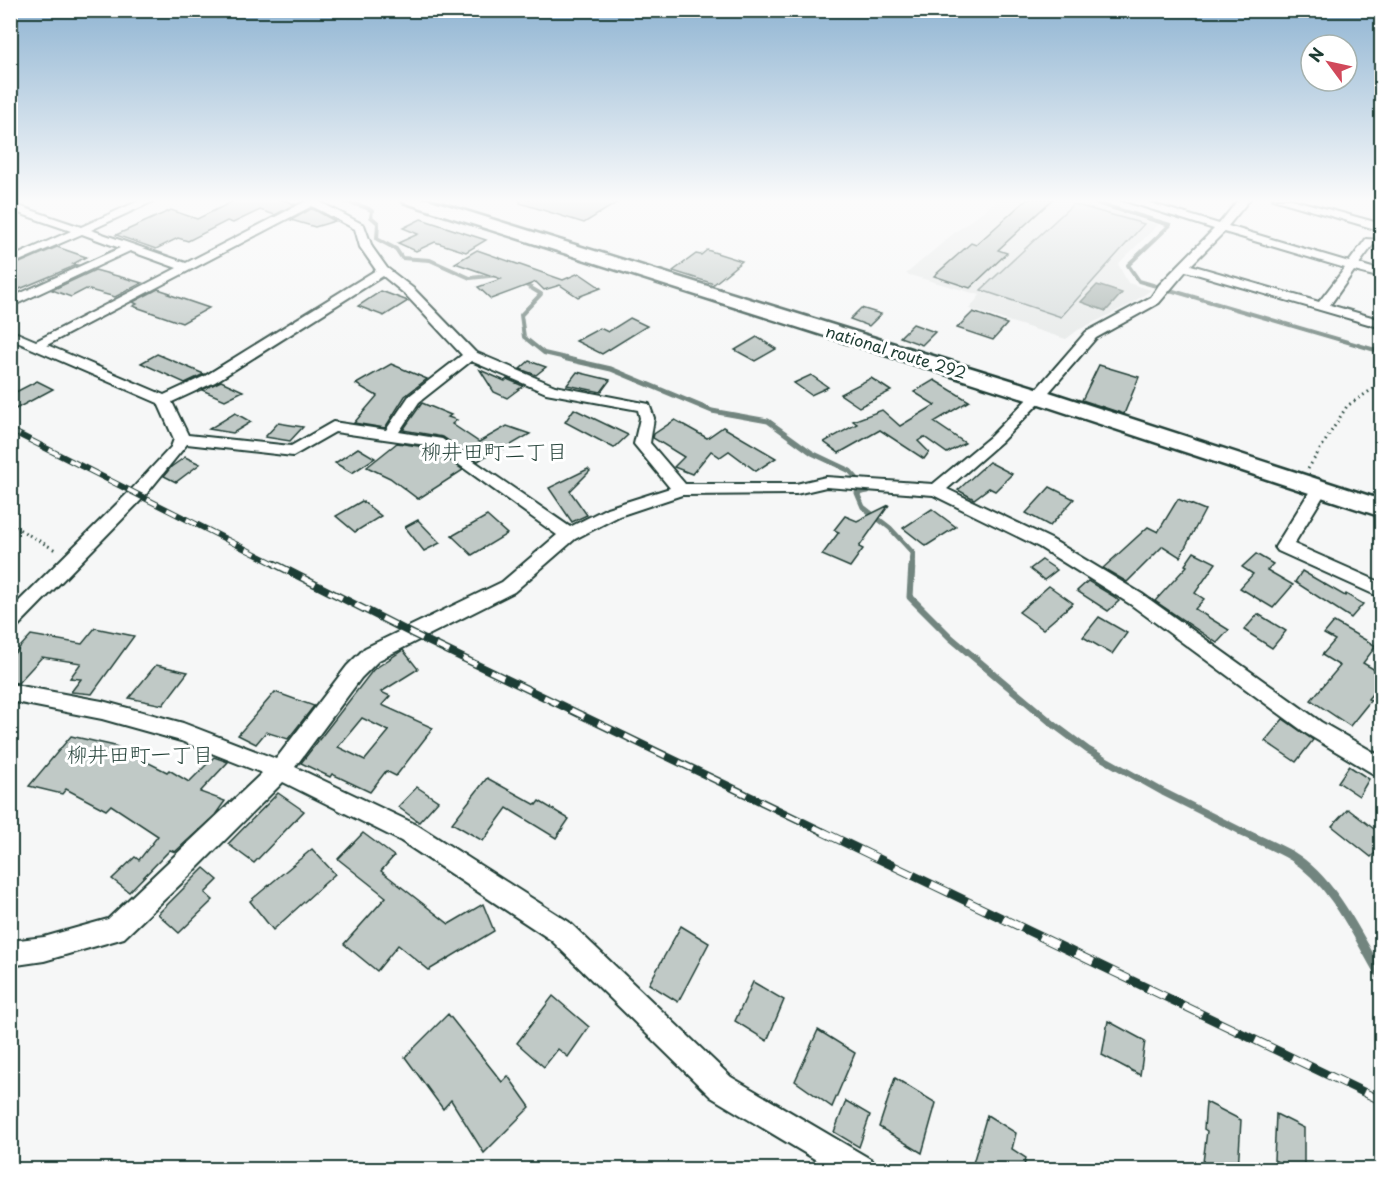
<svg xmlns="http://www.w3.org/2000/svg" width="1392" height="1180" viewBox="0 0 1392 1180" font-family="'Playpen Sans','Klee One',sans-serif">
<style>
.built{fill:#e6e9e8}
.green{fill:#d6dcdb;stroke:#7a8c88;stroke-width:1.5}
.water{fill:#aab5b1;stroke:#72857f;stroke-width:1.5}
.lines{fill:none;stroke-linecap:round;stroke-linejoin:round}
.stream-far3{stroke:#72857f;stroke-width:4}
.stream-far2{stroke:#72857f;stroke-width:5}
.stream-far1{stroke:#72857f;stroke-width:7}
.stream{stroke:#72857f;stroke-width:9}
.building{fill:#c0c9c6;stroke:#1f3d34;stroke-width:1.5;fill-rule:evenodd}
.minor-casing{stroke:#1f3d34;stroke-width:4}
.highway-casing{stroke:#1f3d34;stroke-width:5}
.path{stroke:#1f3d34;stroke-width:3;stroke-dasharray:1.5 4;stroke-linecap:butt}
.minor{fill:#fff;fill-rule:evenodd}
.highway{fill:#fff;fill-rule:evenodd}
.rail-far2-casing{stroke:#1f3d34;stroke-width:6}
.rail-far1-casing{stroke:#1f3d34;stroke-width:8}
.rail-casing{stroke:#1f3d34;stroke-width:9}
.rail-far2{stroke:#fff;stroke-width:4;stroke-dasharray:11;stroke-linecap:butt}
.rail-far1{stroke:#fff;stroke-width:5;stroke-dasharray:15;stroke-linecap:butt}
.rail{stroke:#fff;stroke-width:7;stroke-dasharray:20;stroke-linecap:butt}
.labels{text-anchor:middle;stroke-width:6;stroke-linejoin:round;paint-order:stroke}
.far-street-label{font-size:16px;fill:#1f3d34;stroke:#fff}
.neighbourhood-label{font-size:21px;fill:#1f3d34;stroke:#fff}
</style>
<rect width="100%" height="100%" fill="#f6f7f7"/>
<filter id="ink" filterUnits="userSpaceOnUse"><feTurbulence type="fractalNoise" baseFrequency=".0167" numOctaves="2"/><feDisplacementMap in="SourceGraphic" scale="12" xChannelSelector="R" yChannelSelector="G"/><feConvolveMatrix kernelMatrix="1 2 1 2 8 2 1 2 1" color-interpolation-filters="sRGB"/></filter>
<g filter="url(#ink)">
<!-- built -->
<path class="built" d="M999,199H1071L1158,225L1118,264L1128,283L1151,290L1129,305L1078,330L1066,339L969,309L980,295L906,274L954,233Z"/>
<!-- green -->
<path class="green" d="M1073,204L1144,224L1061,317L981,290Z"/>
<!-- water -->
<path class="water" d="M1097,285L1122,293L1106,311L1081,302Z"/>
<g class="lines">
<!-- stream-far3 -->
<g class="stream-far3">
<path d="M338,199C350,205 361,203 372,211L371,217L378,223L377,239L396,249L402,258L430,260L470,278L499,275"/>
<path d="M1083,199L1170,225L1128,265L1139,281L1382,352"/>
<path d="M521,282L541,294L521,315L524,337L544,353L570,359"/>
</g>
<!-- stream-far2 -->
<path class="stream-far2" d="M563,358L611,369L712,411L768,421L812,453L850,471L868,491L857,493L863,507L890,528L913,553L912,565"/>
<!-- stream-far1 -->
<path class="stream-far1" d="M912,564L910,597L951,638L1053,724L1088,750L1163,792L1245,833"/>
<!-- stream -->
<path class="stream" d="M1242,832C1259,840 1276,847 1292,856C1334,882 1358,937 1382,978"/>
</g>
<!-- building -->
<g class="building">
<path d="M238,199H280L295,204L275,215L260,210L233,223L227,221L188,241L178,238L156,249L116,235L171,210L197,219Z"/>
<path d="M520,199H623L584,223L520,203Z"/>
<path d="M1027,199H1053L998,250L1007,253L970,288L934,276L971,243L976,245Z"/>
<path d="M311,209L315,210L335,221L315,227L291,220Z"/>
<path d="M421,219L486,240L466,252L435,242L416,251L398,243L418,234L403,228Z"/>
<path d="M57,247L86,257L73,264L77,265L10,293V267Z"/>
<path d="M477,250L563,280L579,273L601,288L578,297L560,285L544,290L536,282L491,299L478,287L501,279L455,263Z"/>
<path d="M707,250L742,261L714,284L673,271L696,254L701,255Z"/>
<path d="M95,270L132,280L142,283L115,297L86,289L71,297L52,290Z"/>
<path d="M158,289L170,293L168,294L209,308L182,323L133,306L137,304L133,302Z"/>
<path d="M381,291L408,301L384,316L358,306Z"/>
<path d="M861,308L881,314L869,326L850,319Z"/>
<path d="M973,312L1007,324L993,340L957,328Z"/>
<path d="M630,318L647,326L602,354L576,341L600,328L608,332Z"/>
<path d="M913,324L935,332L922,345L900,337Z"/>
<path d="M757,337L776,349L755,361L735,350Z"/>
<path d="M157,354L204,374L185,383L141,363Z"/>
<path d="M529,361L546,367L536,375L520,369Z"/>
<path d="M391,364L427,379L405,396L385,428L354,423L377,396L356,384Z"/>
<path d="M1099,365L1139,377L1124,414L1082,400Z"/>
<path d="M480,370L505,381L507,379L523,386L507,398L494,392Z"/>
<path d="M577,372L610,380L601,392L567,385Z"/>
<path d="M811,375L828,387L811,395L794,383Z"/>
<path d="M871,378L891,391L859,407L840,394Z"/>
<path d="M934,380L969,401L934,422L965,443L947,453L924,437L918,441L929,452L924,459L880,430L839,453L824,442L857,424L853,421L882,410L900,426L935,405L914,392Z"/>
<path d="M37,381L53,389L10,412V395Z"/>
<path d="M221,381L243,391L225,400L202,390Z"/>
<path d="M422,403L451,415L448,417L457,420L452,424L479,442L507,426L530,434L504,449L500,447L478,461L443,437L403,430Z"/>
<path d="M574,409L628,435L614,448L565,422Z"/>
<path d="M235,413L251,422L233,433L209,429Z"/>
<path d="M675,420L707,438L723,427L776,458L756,471L729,451L720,457L711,451L692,474L674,467L684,457L653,438L654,434Z"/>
<path d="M278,423L303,427L290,441L265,437Z"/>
<path d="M397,443L432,448L463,470L418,499L390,478L367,467Z"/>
<path d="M358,448L375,458L352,473L335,463Z"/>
<path d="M185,457L200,464L176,482L164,476L171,467Z"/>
<path d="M989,462L1012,474L995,491L989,488L974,499L958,490Z"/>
<path d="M588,469L590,471L570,491L587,515L572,522L549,488Z"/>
<path d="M1050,487L1074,499L1050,526L1026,513Z"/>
<path d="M1178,499L1205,510L1180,557L1163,546L1127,582L1103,568L1148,527L1158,532Z"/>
<path d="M362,501L381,516L355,532L336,516Z"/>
<path d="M889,505L859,547L863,549L850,567L822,555L839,532L834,530L845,516L857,521Z"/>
<path d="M932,509L956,527L926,546L903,528Z"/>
<path d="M487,516L507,534L472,555L452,536Z"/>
<path d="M418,520L440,543L424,551L405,527Z"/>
<path d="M1194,552L1216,563L1195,593L1204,599L1195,609L1229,630L1217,643L1155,601L1187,566L1185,565Z"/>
<path d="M1256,554L1273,564L1267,570L1293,585L1273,608L1240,588L1253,574L1242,567Z"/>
<path d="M1042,560L1057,570L1044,580L1030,569Z"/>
<path d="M1302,571L1345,596L1346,594L1363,604L1351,618L1295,582Z"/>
<path d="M1088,581L1113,596L1119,601L1108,611L1077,591Z"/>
<path d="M1049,586L1073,603L1043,629L1019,612Z"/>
<path d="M1258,614L1286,631L1272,648L1244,630Z"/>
<path d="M1099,617L1127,633L1112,654L1083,637Z"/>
<path d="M1334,622L1376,646L1363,663L1382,674V682L1368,699L1371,700L1350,726L1311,700L1340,666L1322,655L1335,640L1324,634Z"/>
<path d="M95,628L134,636L92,694L71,692L81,679L70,678L81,663L42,657L18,683L10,682V658L31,635L82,644Z"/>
<path d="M403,650L418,669L381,692L390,696L382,705L433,728L396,776L386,771L370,792L332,774L330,777L301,763L373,670ZM362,718L389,731L365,760L338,747Z"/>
<path d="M156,665L188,672L163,705L129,698Z"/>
<path d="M275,692L314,706L288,739L266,732L256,744L238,735Z"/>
<path d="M1283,719L1313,740L1296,762L1265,741Z"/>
<path d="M71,736L115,746L167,772L169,770L189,782L214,757L228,762L200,792L225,801L215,815L175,852L170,850L129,892L112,879L135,857L139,860L158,836L111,805L106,810L66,789L62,794L29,786Z"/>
<path d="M1349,766L1369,779L1359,796L1338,782Z"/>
<path d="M487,778L536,805L539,801L569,819L556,838L507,808L483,841L452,823Z"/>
<path d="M417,787L438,801L419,822L398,807Z"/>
<path d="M278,793L304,811L254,863L228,844Z"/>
<path d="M1348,809L1382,835V846L1371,857L1332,826Z"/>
<path d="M363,833L394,856L381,871L449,924L483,904L494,931L429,970L398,945L377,971L344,944L386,897L338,859Z"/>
<path d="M312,849L335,874L273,930L250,901Z"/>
<path d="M204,868L218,880L205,893L213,900L179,933L158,914Z"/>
<path d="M681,926L709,943L678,1002L649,984Z"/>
<path d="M753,982L784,1000L767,1041L735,1021Z"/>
<path d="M553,996L589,1027L568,1057L558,1049L544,1067L517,1043Z"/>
<path d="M448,1014L502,1082L508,1076L530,1107L484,1153L451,1100L443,1109L405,1057Z"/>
<path d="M1108,1021L1145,1041L1140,1075L1102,1055Z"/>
<path d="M818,1030L855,1053L832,1107L795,1081Z"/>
<path d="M895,1078L936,1103L922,1153L879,1127Z"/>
<path d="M846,1101L870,1115L859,1147L834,1132Z"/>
<path d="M1206,1102L1241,1120L1238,1170H1202L1207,1131L1204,1129Z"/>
<path d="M1276,1114L1304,1128V1170H1293L1274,1160Z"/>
<path d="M987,1115L1016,1133L1012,1149L1026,1158L1023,1170H971Z"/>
</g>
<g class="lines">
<!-- minor casing -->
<g class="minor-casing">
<g id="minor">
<path d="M143,199H158L91,230L186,263L308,200L323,199L320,202L364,225L372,247L387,268L414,289L475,352L555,386L649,404L654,418L650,443L685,484H796L826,477L933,484L991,436L1033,393L1086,332L1151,297L1159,285L1214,229L1119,199H1137L1219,224L1239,199H1250L1228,226L1349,262L1366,239L1382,240V247L1373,245L1359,264L1382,271V278L1354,271L1330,305L1382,320V328L1186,271L1159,303L1096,338L1043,399L1001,442L947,489L1051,539L1142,594L1321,722L1382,757V779L1307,734L1130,604L1039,547L933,495L826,487L796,494L682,495L619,516L575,539L514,592L379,660L361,678L295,767L417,825L569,922L731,1077L872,1160L876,1170H833L711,1097L551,940L401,841L283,782L191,874L124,938L44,961L10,966V941L44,937L108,919L262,773L181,741L102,719L10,701V684L102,701L183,723L276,759L347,666L365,648L502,582L557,535L433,446L335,432L293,456L187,444L144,497L17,627L10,629V610L132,489L171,447L174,439L158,403L10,339V330L36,341L177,268L130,251L10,307V298L120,248L82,234L10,265V258L71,231L10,210V203L81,227ZM312,206L355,229L360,247L376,270L205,376L164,395L47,345ZM1224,232L1345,268L1319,302L1191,265ZM383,276L406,295L462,355L409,396L386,430L333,422L291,446L188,435L172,402L215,382ZM471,361L546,393L638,410L640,418L634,444L670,488L607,508L570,527L442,439L399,432L419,402Z"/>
<path d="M1273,199H1291L1382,224V231Z"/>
<path d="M1319,485L1325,486L1327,490L1294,544L1382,583V598L1278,551L1275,547L1313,486Z"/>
</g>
</g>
<!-- highway casing -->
<g class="highway-casing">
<path id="highway" d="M402,199H427L1046,391L1382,500V517L1030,401L403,202Z"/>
</g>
<!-- path -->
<g class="path">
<path d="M1308,469L1347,406L1382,383"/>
<path d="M10,524L57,551"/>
</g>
<!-- minor -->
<use href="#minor" class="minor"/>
<!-- highway -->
<use href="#highway" class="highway"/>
<!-- rail-far2 casing -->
<g class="rail-far2-casing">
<path id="rail-far2" d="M10,430L277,565"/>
</g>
<!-- rail-far1 casing -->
<g class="rail-far1-casing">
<path id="rail-far1" d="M275,564L413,634L826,833"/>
</g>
<!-- rail casing -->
<g class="rail-casing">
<path id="rail" d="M823,832L1382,1101"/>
</g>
<!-- rail-far2 -->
<use href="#rail-far2" class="rail-far2"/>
<!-- rail-far1 -->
<use href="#rail-far1" class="rail-far1"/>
<!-- rail -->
<use href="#rail" class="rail"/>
</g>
</g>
<!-- sky -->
<linearGradient id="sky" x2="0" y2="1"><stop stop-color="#8fb4d2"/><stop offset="0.55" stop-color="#fbfbfb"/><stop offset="1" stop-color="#fbfbfb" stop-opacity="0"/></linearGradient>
<rect width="1392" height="365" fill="url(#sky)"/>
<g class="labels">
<!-- far-street labels -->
<g class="far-street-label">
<text transform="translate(896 352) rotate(17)" y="6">national route 292</text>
</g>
<!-- neighbourhood labels -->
<g class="neighbourhood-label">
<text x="494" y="459">柳井田町二丁目</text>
<text x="140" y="762">柳井田町一丁目</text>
</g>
</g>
<!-- margin -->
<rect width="1392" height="1180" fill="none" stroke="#fff" stroke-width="36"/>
<rect x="18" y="18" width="1356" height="1144" fill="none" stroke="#1f3d34" stroke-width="2" filter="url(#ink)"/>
<!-- north arrow -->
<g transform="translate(1329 63) rotate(303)"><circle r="28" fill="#ffffff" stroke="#a5b1ae" stroke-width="1.5"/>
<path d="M0-4.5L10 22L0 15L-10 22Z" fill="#d1495b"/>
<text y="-9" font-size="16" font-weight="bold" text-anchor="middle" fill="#1f3d34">N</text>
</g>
</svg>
